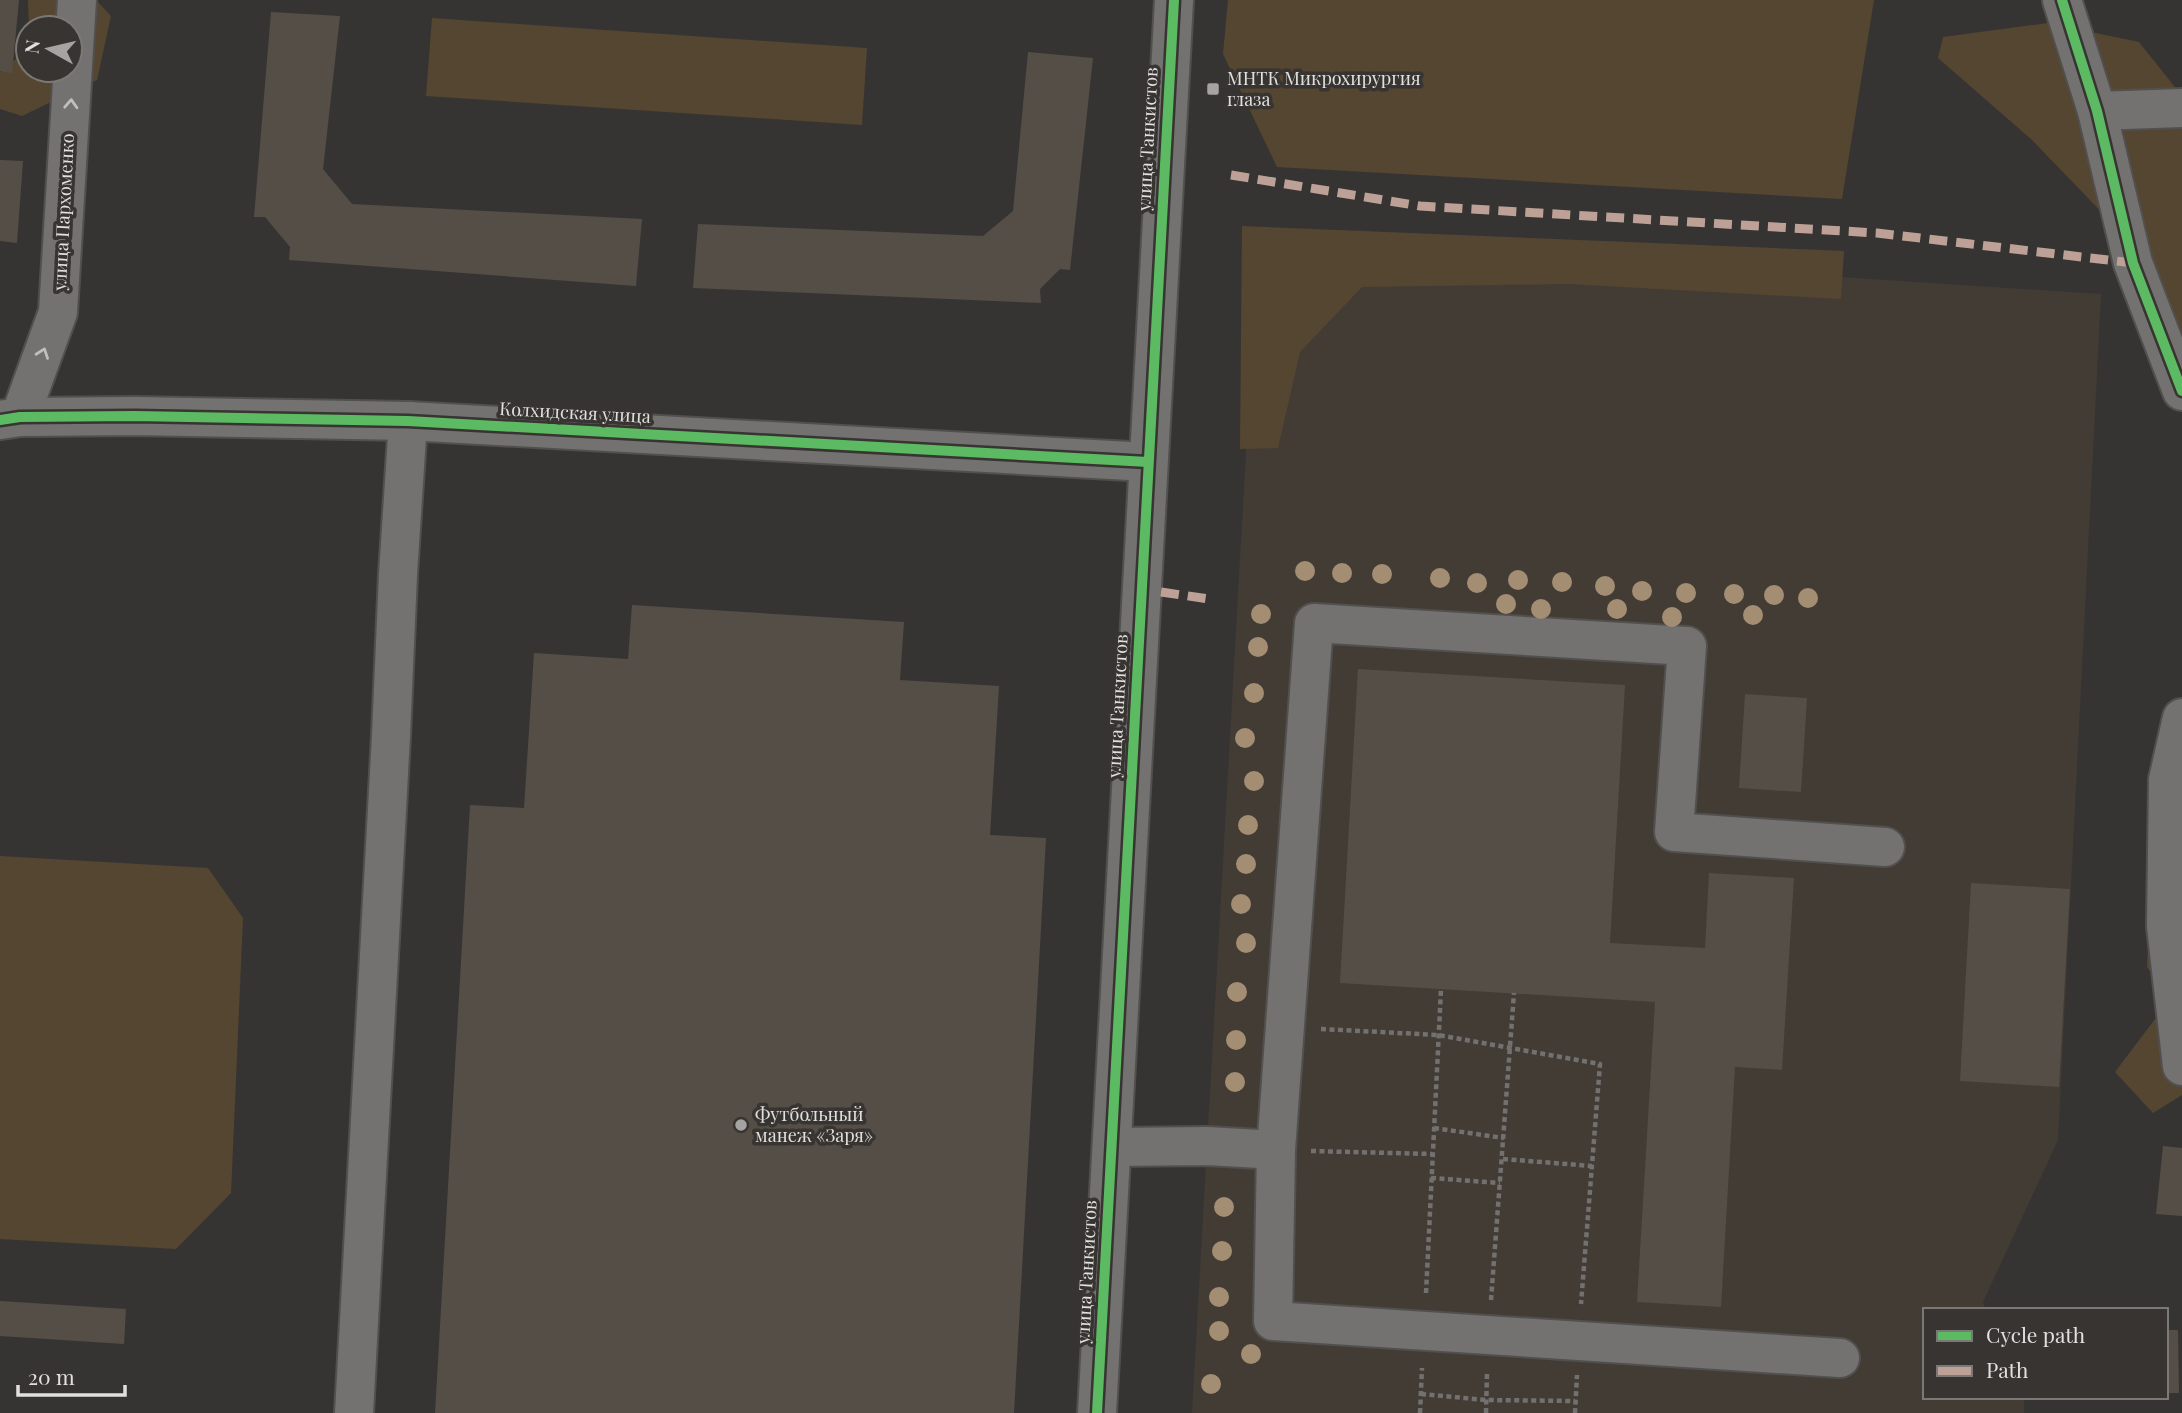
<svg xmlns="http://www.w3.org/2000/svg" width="2182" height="1413" viewBox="0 0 2182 1413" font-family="'Playfair Display',serif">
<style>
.built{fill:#423c35}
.green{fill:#554632}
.building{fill:#544e47}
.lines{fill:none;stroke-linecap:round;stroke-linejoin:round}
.minor-casing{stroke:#51504e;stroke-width:42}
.path{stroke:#727170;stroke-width:4.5;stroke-dasharray:5 3.5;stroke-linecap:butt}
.minor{stroke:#737271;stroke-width:38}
.quiet{stroke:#bda197;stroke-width:9;stroke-dasharray:18 9;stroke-linecap:butt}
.cycleway-casing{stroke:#373431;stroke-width:15}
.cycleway{stroke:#5cba63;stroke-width:10}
.tree{fill:#a48e73}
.oneway{stroke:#c0bfbd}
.poi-dot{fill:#a5a4a2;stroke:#373431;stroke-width:2.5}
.labels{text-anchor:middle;stroke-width:7;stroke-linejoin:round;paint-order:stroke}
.poi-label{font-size:18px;fill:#e1e0de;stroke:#373431;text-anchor:start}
.street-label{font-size:18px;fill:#e1e0de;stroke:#373431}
</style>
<rect width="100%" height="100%" fill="#363432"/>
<!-- built -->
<path class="built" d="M1258,239L2101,294L2058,1140L1983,1302L1986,1310H1925V1397H2024V1413H1192Z"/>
<!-- green -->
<g class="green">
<path d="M28,0H96L111,16L97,80L22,116L0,109V72L28,49V70H70V28H29Z"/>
<path d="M1228,0H1874L1842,199L1277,167L1223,54Z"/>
<path d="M432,18L867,48L862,125L426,96Z"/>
<path d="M2048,23L2139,42L2182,96V336L2143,255L2032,140L1938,58L1943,37Z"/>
<path d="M1242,226L1844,251L1841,299L1569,284L1362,287L1300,352L1278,448L1240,449Z"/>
<path d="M0,856L208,868L243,918L231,1193L176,1249L0,1239Z"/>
<path d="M2150,910L2182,918V1095L2153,1113L2115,1072L2171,998L2147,967Z"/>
</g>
<!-- building -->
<g class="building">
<path d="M0,0H19L12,73L0,71Z"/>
<path d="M271,12L340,16L323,169L352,204L642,219L636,286L289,260L290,247L265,217H254Z"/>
<path d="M1028,52L1093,58L1070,270L1060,269L1040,289L1041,303L693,288L698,224L983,236L1013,211Z"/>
<path d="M0,160L23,161L17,243L0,241Z"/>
<path d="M632,605L904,622L900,680L999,686L990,835L1046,838L1014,1413H435L470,805L524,808L534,653L628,659Z"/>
<path d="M1358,669L1625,685L1610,943L1705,948L1709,873L1794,878L1782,1070L1735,1067L1721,1307L1637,1302L1655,1002L1340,983Z"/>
<path d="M1745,694L1807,698L1801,792L1739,788Z"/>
<path d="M1971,883L2070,889L2059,1087L1960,1081Z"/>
<path d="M2163,1146L2182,1148V1216L2156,1214Z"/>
<path d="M0,1301L126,1309L124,1344L0,1336Z"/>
<path d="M2166,1330H2178L2179,1393H2166Z"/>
</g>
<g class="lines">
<!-- minor casing -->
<g class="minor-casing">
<g id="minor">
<path d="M2062,0L2097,111L2133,263L2182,391"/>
<path d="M2097,111L2182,108"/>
<path d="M20,417L58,312L77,0"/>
<path d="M0,420L20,417L135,416L408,421L1148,462"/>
<path d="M2182,718L2168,780L2166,926L2182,1066"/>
<path d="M1112,1147L1207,1146L1276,1150"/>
<path d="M1840,1358L1273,1321L1276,1150L1314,623L1687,646L1674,832L1885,847"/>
<path d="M354,1413L391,736L398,574L408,421"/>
<path d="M1097,1413L1174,0"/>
</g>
</g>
<!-- path -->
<g class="path">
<path d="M1321,1029L1438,1035L1600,1064L1581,1304"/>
<path d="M1434,1128L1504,1138"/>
<path d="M1311,1151L1432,1154"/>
<path d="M1503,1159L1592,1166"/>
<path d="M1431,1178L1500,1183"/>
<path d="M1426,1293L1441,989"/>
<path d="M1491,1300L1514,993"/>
<path d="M1421,1394L1486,1400L1575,1401"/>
<path d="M1420,1413L1422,1368"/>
<path d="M1486,1413L1487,1372"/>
<path d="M1575,1413L1577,1375"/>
</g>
<!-- minor -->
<use href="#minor" class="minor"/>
<!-- quiet -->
<g class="quiet">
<path d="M1231,175L1420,206L1877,233L2133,263"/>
<path d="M1161,592L1209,599"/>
</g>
<!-- cycleway casing -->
<g class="cycleway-casing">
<g id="cycleway">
<path d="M2062,0L2097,111L2133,263L2182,391"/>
<path d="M0,420L20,417L135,416L408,421L1148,462"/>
<path d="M1097,1413L1174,0"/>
</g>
</g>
<!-- cycleway -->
<use href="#cycleway" class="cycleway"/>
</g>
<!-- trees -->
<g class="tree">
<circle cx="1305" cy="571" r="10"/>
<circle cx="1342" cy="573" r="10"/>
<circle cx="1382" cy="574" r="10"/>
<circle cx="1440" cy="578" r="10"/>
<circle cx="1518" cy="580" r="10"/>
<circle cx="1562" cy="582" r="10"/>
<circle cx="1477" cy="583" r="10"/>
<circle cx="1605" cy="586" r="10"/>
<circle cx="1642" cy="591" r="10"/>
<circle cx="1686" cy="593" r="10"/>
<circle cx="1734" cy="594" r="10"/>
<circle cx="1774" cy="595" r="10"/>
<circle cx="1808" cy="598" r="10"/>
<circle cx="1506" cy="604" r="10"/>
<circle cx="1541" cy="609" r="10"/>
<circle cx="1617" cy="609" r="10"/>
<circle cx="1261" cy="614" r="10"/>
<circle cx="1753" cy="615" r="10"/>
<circle cx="1672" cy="617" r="10"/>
<circle cx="1258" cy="647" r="10"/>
<circle cx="1254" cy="693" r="10"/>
<circle cx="1245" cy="738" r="10"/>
<circle cx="1254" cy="781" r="10"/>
<circle cx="1248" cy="825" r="10"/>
<circle cx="1246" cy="864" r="10"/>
<circle cx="1241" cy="904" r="10"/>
<circle cx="1246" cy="943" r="10"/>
<circle cx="1237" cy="992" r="10"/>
<circle cx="1236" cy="1040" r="10"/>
<circle cx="1235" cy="1082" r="10"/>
<circle cx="1224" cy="1207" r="10"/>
<circle cx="1222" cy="1251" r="10"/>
<circle cx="1219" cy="1297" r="10"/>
<circle cx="1219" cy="1331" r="10"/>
<circle cx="1251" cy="1354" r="10"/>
<circle cx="1211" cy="1384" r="10"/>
</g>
<!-- one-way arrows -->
<defs><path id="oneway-chevron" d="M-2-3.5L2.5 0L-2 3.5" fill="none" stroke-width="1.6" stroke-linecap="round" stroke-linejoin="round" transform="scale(1.75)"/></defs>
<g class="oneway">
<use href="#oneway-chevron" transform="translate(71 104) rotate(-87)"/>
<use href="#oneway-chevron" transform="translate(43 353) rotate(-70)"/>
</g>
<!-- markers -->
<g class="poi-dot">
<rect x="1206" y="82" width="14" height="14" rx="3.5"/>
<circle cx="741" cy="1125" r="7"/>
</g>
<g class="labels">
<!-- poi labels -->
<g class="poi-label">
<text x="1227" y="85">МНТК Микрохирургия<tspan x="1227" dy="21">глаза</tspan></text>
<text x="755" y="1121">Футбольный<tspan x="755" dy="21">манеж «Заря»</tspan></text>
</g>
<!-- street labels -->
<g class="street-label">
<text transform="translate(1148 139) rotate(-87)" y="6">улица Танкистов</text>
<text transform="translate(64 212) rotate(-87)" y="6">улица Пархоменко</text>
<text transform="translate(575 413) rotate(3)" y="6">Колхидская улица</text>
<text transform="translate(1118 706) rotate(-87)" y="6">улица Танкистов</text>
<text transform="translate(1087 1272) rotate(-87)" y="6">улица Танкистов</text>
</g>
</g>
<!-- legend -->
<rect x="1923" y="1308" width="245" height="91" fill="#373431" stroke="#7b7976" stroke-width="2"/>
<rect x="1937" y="1331" width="35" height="10" fill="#5cba63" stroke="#7b7976" stroke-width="2"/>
<text x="1986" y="1343" font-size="21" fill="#e1e0de">Cycle path</text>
<rect x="1937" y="1366" width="35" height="10" fill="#bda197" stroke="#7b7976" stroke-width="2"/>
<text x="1986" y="1378" font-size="21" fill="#e1e0de">Path</text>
<!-- north arrow -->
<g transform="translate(49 49) rotate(278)"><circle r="33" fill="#373431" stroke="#7b7976" stroke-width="2"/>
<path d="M0-5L12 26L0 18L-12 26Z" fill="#a5a4a2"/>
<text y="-10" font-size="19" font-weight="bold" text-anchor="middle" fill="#e1e0de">N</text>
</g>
<!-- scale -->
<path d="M18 1385v10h107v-10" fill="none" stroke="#e1e0de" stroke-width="3.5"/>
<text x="28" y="1385" font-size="21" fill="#e1e0de" stroke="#373431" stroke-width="5" paint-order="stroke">20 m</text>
</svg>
